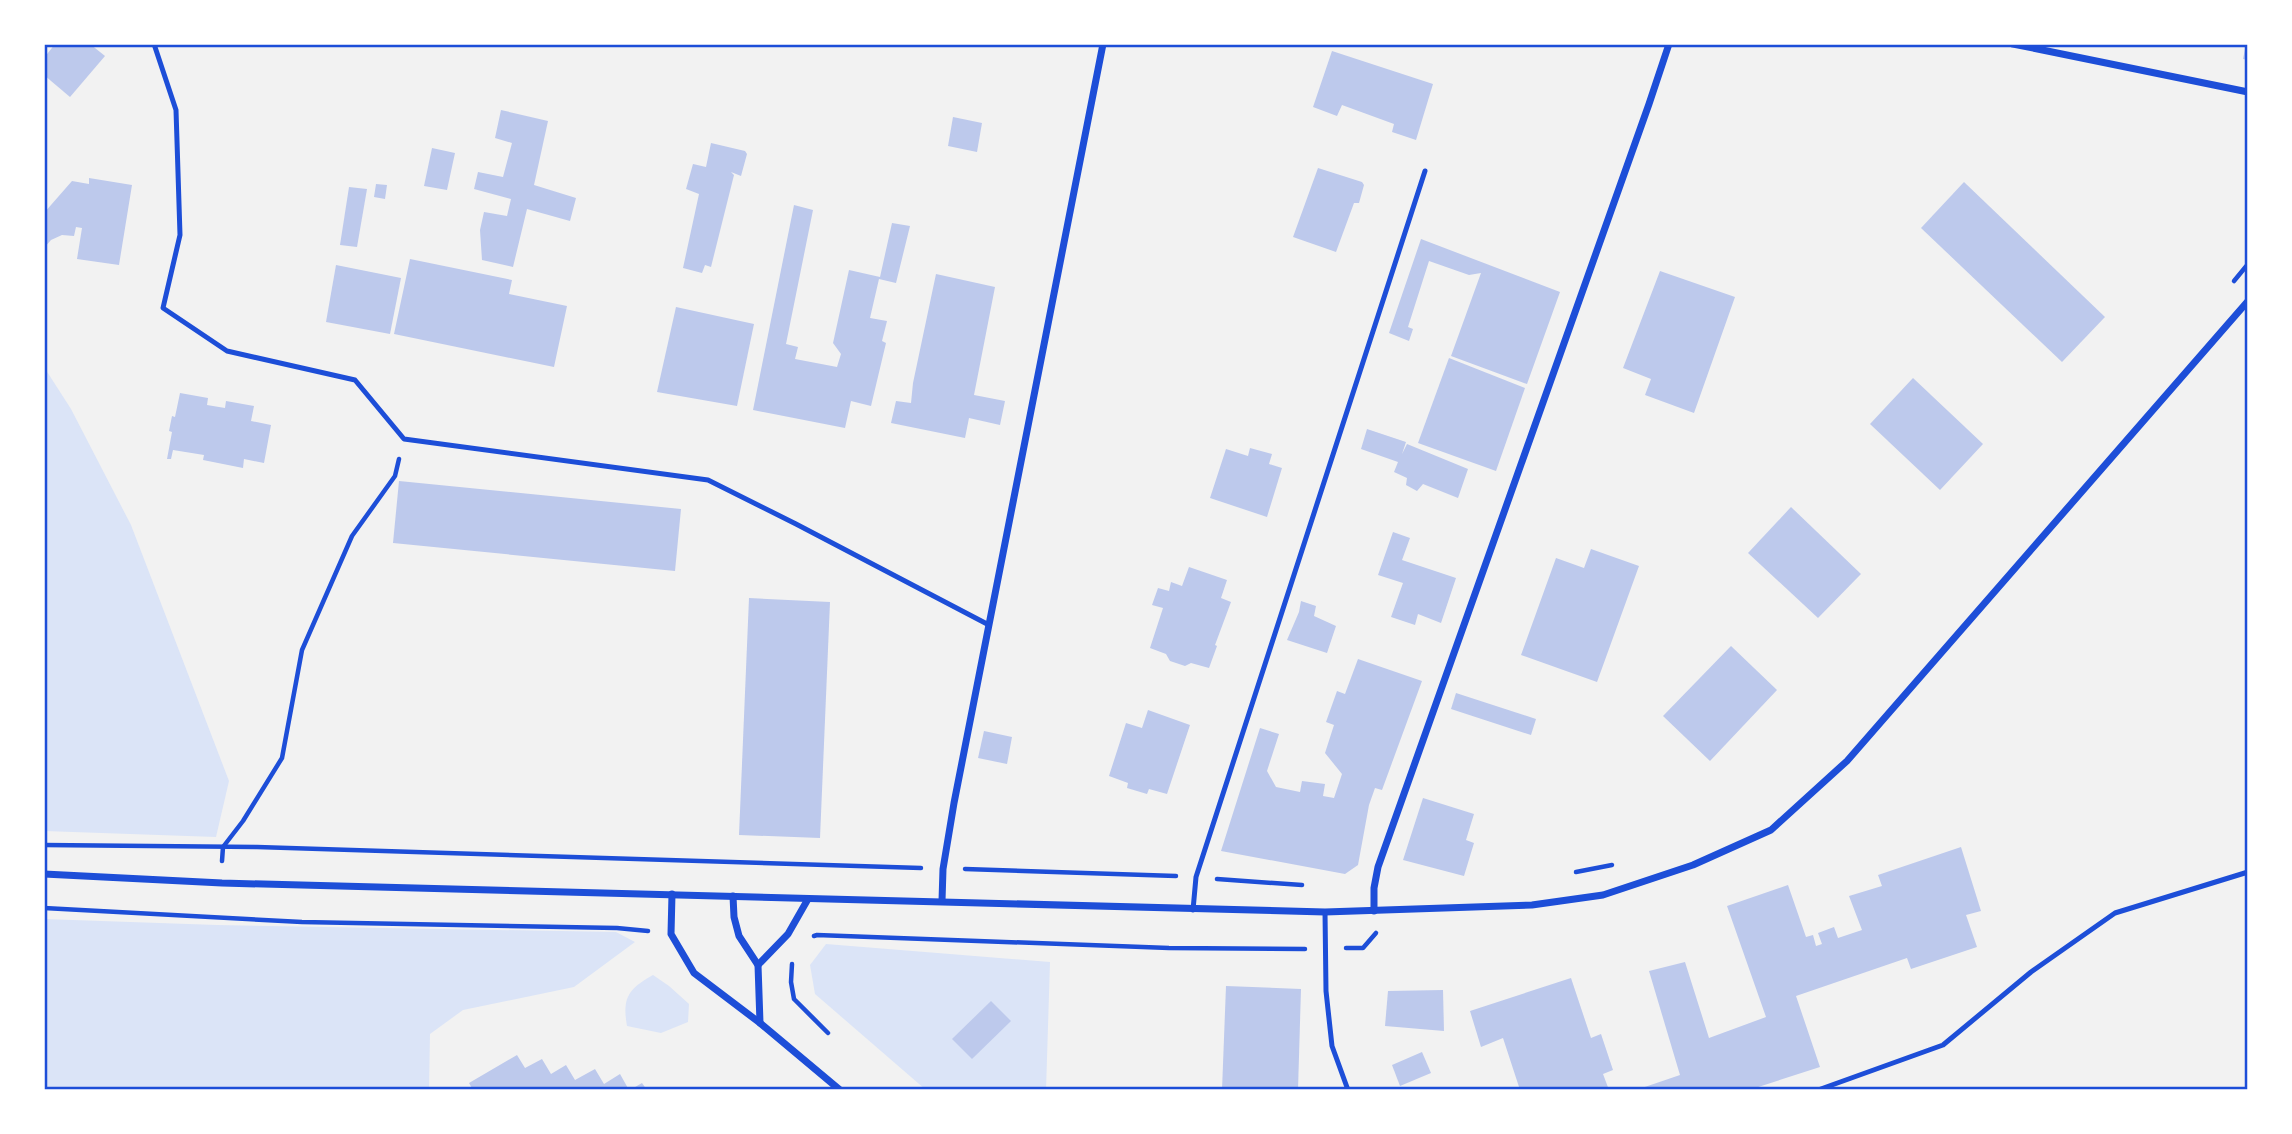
<svg xmlns="http://www.w3.org/2000/svg" width="2292" height="1134" viewBox="0 0 2292 1134" font-family="Roboto,sans-serif">
<style>
.green{fill:#dbe4f7}
.building{fill:#bdc9ec}
.lines{fill:none;stroke-linecap:round;stroke-linejoin:round}
.path{stroke:#1d4ed8;stroke-width:4.5}
.service{stroke:#1d4ed8;stroke-width:5}
.minor{stroke:#1d4ed8;stroke-width:7}
.neatline{fill:none;stroke:#1d4ed8;stroke-width:2.5}
</style>
<rect width="100%" height="100%" fill="#f2f2f2"/>
<!-- green -->
<g class="green">
<path d="M44,367L71,409L131,525L229,781L216,837L44,831Z"/>
<path d="M44,919L217,925L616,932L635,942L574,987L463,1010L430,1034L429,1090H44Z"/>
<path d="M826,944L1050,962L1046,1090H926L815,994L810,965Z"/>
<path d="M653,975L669,986L689,1004L688,1022L661,1033L627,1026C622,998 628,989 653,975Z"/>
</g>
<!-- building -->
<g class="building">
<path d="M55,44H90L105,56L70,97L44,75V58Z"/>
<path d="M2246,44H2248V60L2243,59Z"/>
<path d="M1332,51L1433,84L1416,140L1392,132L1394,124L1342,105L1337,116L1313,107Z"/>
<path d="M501,110L548,121L534,185L576,198L570,221L527,209L513,267L482,260L480,230L484,212L507,216L511,199L474,189L478,172L503,177L512,143L495,138Z"/>
<path d="M953,117L982,123L977,152L948,146Z"/>
<path d="M711,143L745,151L747,154L741,176L731,172L734,175L711,267L705,265L702,273L683,268L699,194L686,189L693,164L706,167Z"/>
<path d="M432,148L455,153L447,190L424,186Z"/>
<path d="M1318,168L1362,182L1364,185L1359,203H1354L1336,252L1293,237Z"/>
<path d="M89,178L132,185L119,265L77,259L82,228L76,227L74,236L62,235L51,240L44,248V213L72,181L89,184Z"/>
<path d="M1964,182L2105,317L2062,362L1921,228Z"/>
<path d="M376,184L387,185L385,199L374,197Z"/>
<path d="M349,187L367,189L357,247L340,245Z"/>
<path d="M794,205L813,210L786,344L798,347L795,359L837,367L841,354L833,343L849,270L880,277L892,223L910,226L896,283L879,279L870,318L887,321L882,341L886,343L871,406L851,401L845,428L753,410Z"/>
<path d="M1421,239L1560,292L1527,384L1451,356L1481,273L1469,275L1429,261L1408,327L1413,329L1409,341L1389,333Z"/>
<path d="M410,259L512,280L509,294L567,306L554,367L394,334Z"/>
<path d="M336,265L401,278L390,334L326,322Z"/>
<path d="M1660,271L1735,297L1694,413L1645,395L1651,379L1623,368Z"/>
<path d="M936,274L995,287L974,395L1005,401L1000,425L969,418L965,438L891,423L896,401L911,403L913,383Z"/>
<path d="M676,307L754,324L737,406L657,392Z"/>
<path d="M1449,358L1525,388L1496,471L1418,443Z"/>
<path d="M1913,378L1983,444L1940,490L1870,424Z"/>
<path d="M180,393L208,398L207,405L225,408L226,401L254,406L251,421L271,425L264,463L244,459L243,468L203,460L204,455L173,450L171,459H167L172,432L169,431L172,416L175,417Z"/>
<path d="M1367,429L1406,442L1402,454L1407,444L1468,469L1458,498L1423,484L1417,491L1406,485L1407,478L1394,472L1398,462L1361,449Z"/>
<path d="M1250,448L1272,454L1269,464L1282,468L1267,517L1210,498L1226,449L1248,456Z"/>
<path d="M399,481L681,509L675,571L393,543Z"/>
<path d="M1791,507L1861,574L1818,618L1748,553Z"/>
<path d="M1393,532L1410,538L1402,560L1456,578L1441,623L1418,614L1415,625L1391,617L1403,583L1378,575Z"/>
<path d="M1591,549L1639,566L1597,682L1521,655L1556,558L1584,568Z"/>
<path d="M1189,567L1227,580L1221,598L1231,602L1215,645L1217,646L1209,668L1191,663L1185,666L1170,661L1166,654L1150,648L1163,608L1152,605L1158,588L1169,591L1171,582L1182,586Z"/>
<path d="M749,598L830,602L820,838L739,835Z"/>
<path d="M1301,601L1316,606L1314,616L1336,626L1327,653L1287,640L1299,612Z"/>
<path d="M1731,646L1777,690L1710,761L1663,716Z"/>
<path d="M1358,659L1422,681L1382,790L1375,788L1369,805L1358,865L1345,874L1221,851L1260,728L1279,734L1267,771L1276,787L1300,792L1302,781L1325,784L1323,796L1334,798L1342,774L1325,753L1334,725L1326,722L1337,691L1345,694Z"/>
<path d="M1456,693L1536,719L1531,735L1451,709Z"/>
<path d="M1148,710L1190,725L1167,794L1149,789L1147,794L1127,788L1128,783L1109,776L1126,723L1142,728Z"/>
<path d="M984,731L1012,737L1007,764L978,758Z"/>
<path d="M1423,798L1474,814L1466,840L1474,843L1464,876L1403,860Z"/>
<path d="M1961,847L1981,911L1966,915L1977,947L1911,969L1907,958L1796,996L1820,1067L1749,1090H1636L1680,1075L1649,971L1685,962L1709,1038L1766,1017L1727,906L1788,885L1806,937L1813,935L1816,946L1822,944L1818,933L1834,927L1838,938L1862,930L1849,896L1882,886L1878,875Z"/>
<path d="M1571,978L1591,1038L1601,1034L1613,1070L1603,1074L1609,1090H1520L1503,1038L1481,1047L1470,1011Z"/>
<path d="M1226,986L1301,989L1298,1090H1222Z"/>
<path d="M1443,990L1444,1031L1385,1026L1388,991Z"/>
<path d="M991,1001L1011,1021L972,1059L952,1039Z"/>
<path d="M1422,1052L1431,1073L1400,1086L1392,1065Z"/>
<path d="M517,1055L525,1068L542,1059L551,1074L566,1065L575,1080L595,1069L604,1084L620,1074L629,1090H473L469,1083Z"/>
<path d="M642,1083L647,1090H630Z"/>
</g>
<g class="lines">
<!-- path -->
<g class="path">
<path d="M2234,281L2248,264"/>
<path d="M44,845L257,847L921,868"/>
<path d="M222,861L223,847L243,821L282,758L302,650L352,536L395,476L399,459"/>
<path d="M965,869L1176,876"/>
<path d="M1576,872L1612,865"/>
<path d="M1217,879L1302,885"/>
<path d="M44,908L302,922L617,928L648,931"/>
<path d="M814,936L817,935L1169,948L1305,949"/>
<path d="M1346,948H1363L1376,933"/>
<path d="M792,964L791,982L794,999L828,1033"/>
</g>
<!-- service -->
<g class="service">
<path d="M154,44L176,110L180,235L163,308L227,351L355,380L404,439L708,480L796,524L989,625"/>
<path d="M1193,910L1196,877L1425,171"/>
<path d="M1325,912L1326,991L1332,1046L1348,1090"/>
<path d="M1818,1090L1943,1045L2031,972L2115,913L2248,872"/>
</g>
<!-- minor -->
<g class="minor">
<path d="M2013,44L2248,92"/>
<path d="M44,874L222,883L1325,912L1532,905L1603,895L1693,865L1771,830L1847,761L2248,301"/>
<path d="M672,894L671,934L694,973L760,1023L840,1090"/>
<path d="M733,896L734,917L739,936L758,965L760,1023"/>
<path d="M942,901L943,869L954,803L1103,44"/>
<path d="M1374,911V888L1378,867L1649,104L1669,44"/>
<path d="M758,965L788,934L808,899"/>
</g>
</g>
<!-- border -->
<rect width="2292" height="1134" fill="none" stroke="#ffffff" stroke-width="91"/>
<rect x="46" y="46" width="2200" height="1042" class="neatline"/>
</svg>
